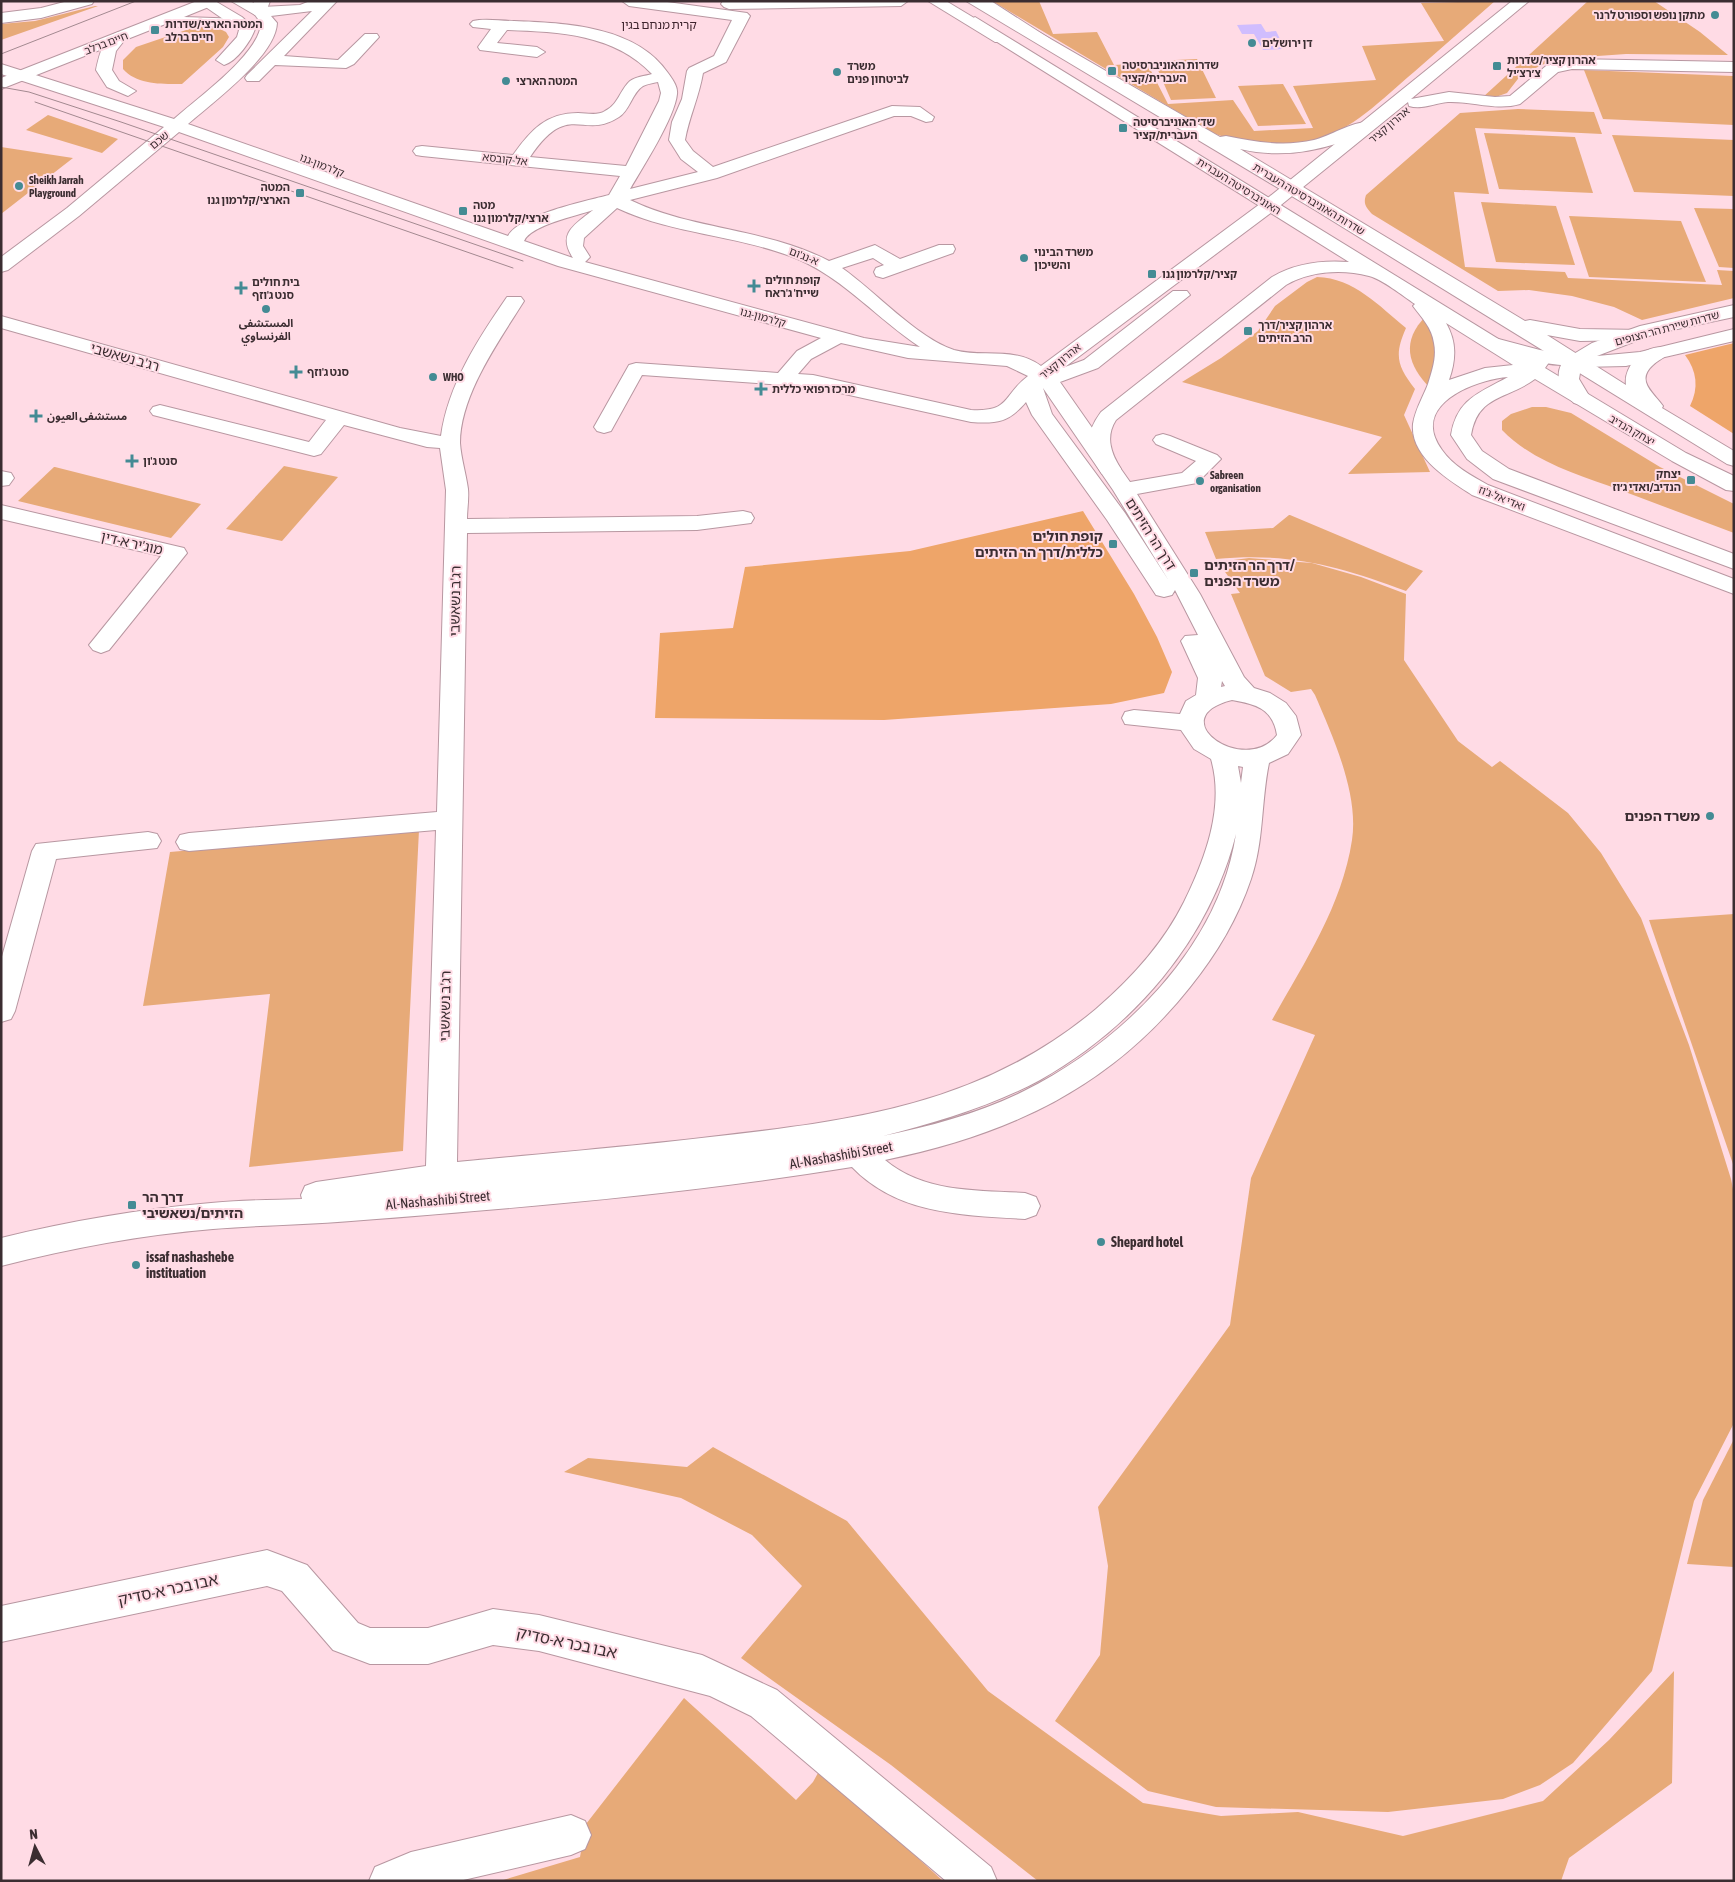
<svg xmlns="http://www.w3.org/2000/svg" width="1735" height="1882" viewBox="0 0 1735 1882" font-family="'Asap Condensed','Noto Sans Arabic','Noto Sans Hebrew',sans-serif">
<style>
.green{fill:#e7aa78}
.forest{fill:#eea569}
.water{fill:#d0bdfe}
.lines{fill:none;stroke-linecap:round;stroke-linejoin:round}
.minor-casing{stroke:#b897a1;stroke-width:2}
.major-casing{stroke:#b897a1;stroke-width:2}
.highway-casing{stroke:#b897a1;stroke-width:2}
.minor{fill:#fff;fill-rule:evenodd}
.major{fill:#fff;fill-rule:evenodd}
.highway{fill:#fff;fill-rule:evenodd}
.tram{stroke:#a38990;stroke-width:1}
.poi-dot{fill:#448b94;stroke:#ffdbe5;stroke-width:2}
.labels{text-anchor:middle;stroke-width:4;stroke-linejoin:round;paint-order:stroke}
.far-poi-label{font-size:11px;font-weight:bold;fill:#3b2d31;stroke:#ffdbe5;text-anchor:start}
.far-street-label{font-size:11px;fill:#3b2d31;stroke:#ffdbe5}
.far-neighbourhood-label{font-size:12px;fill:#3e242d;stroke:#ffdbe5}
.street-label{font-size:14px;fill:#3b2d31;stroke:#ffdbe5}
.poi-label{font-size:14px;font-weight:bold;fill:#3b2d31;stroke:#ffdbe5;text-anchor:start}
.near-street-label{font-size:16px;fill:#3b2d31;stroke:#ffdbe5}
</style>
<rect width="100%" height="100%" fill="#ffdbe5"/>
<!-- green -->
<g class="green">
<path d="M992,1H1039L1053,34L1097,32L1114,65L1147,63L1168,104L1233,100L1254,131L1313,128L1293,86L1376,80L1362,46L1444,41L1421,3L1495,1C1468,25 1441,48 1414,72C1382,99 1352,131 1311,142C1284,150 1238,143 1213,133Z"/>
<path d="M1588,1H1654L1700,32L1728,55L1626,54L1555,59L1521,75L1507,93L1493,98L1483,97Z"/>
<path d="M95,6H98L1,40V24L35,21Z"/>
<path d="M195,27L218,28L226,32L229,37L223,47L182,84C162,84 137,85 123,69V60L136,47Z"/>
<path d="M1197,59L1216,98L1171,100L1154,61Z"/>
<path d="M1584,70L1733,76L1734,125L1603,119Z"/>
<path d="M1283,84L1306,124L1258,126L1238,86Z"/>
<path d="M1518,109L1594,112L1602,134L1475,128L1489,194L1454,192L1465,267L1565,272L1568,278L1722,285L1717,270L1734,271V298L1642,320L1614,307L1572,296L1529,290L1498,291L1372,214C1366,207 1363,204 1366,195L1460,113Z"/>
<path d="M48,115L118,139L102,153L26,130Z"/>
<path d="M1484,133L1575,137L1593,193L1499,189Z"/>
<path d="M1612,135L1734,140V196L1634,192Z"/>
<path d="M1,147L73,158L1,214Z"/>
<path d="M1481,202L1556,206L1575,265L1496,262Z"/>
<path d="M1694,208L1734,209V268L1719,267Z"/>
<path d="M1569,216L1681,221L1706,282L1589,277Z"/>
<path d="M1317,277C1354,278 1379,306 1406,328C1394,355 1397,366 1415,389L1404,415L1430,472L1348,474L1382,437L1182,382L1221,358L1258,331L1275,306L1307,282Z"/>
<path d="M1426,316L1438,339L1431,389C1407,365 1401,341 1426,316Z"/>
<path d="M1532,407H1546L1571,413L1660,467L1734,504V533C1696,519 1658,504 1620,490C1579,475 1533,462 1502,430V421L1511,414Z"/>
<path d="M284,466L338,477L282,541L226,529Z"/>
<path d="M54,467H55L201,504L171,538L18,501Z"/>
<path d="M1289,515H1290L1423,571L1406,591C1340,566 1288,552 1216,559L1205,532L1273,528Z"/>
<path d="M1249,558L1312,563L1361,577L1406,594L1404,660L1458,741L1492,767L1500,761L1568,813L1601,853L1641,918L1689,1045L1731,1179L1734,1194V1423L1694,1501L1652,1671L1573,1763L1540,1785L1503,1799L1388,1812L1216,1807L1148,1791L1055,1721L1100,1655L1108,1566L1098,1507L1230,1325L1251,1178L1315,1035L1272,1020C1304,963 1342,906 1352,840C1359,794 1333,737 1315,695L1311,689L1291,692L1265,676L1231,594L1240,593L1218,562Z"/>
<path d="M419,830L403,1151L249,1167L270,994L143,1006L170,852Z"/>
<path d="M1734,914V1167L1649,920Z"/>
<path d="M1734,1439V1567L1687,1564L1703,1500Z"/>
<path d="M713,1447L847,1521L988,1691L1143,1803L1221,1816L1298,1812L1403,1836L1543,1801L1609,1740L1674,1671L1672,1783L1569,1858L1561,1881H1038L891,1765L741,1658L802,1586L752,1535L681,1498L564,1472L588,1458L687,1467Z"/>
<path d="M684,1698L796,1800L813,1782L818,1773L852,1798L943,1881H500L580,1857L586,1824Z"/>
</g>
<!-- forest -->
<g class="forest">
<path d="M1734,343V434L1690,406C1699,388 1697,371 1685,355Z"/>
<path d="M1083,511L1134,594L1157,637L1172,672L1164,693L1111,704L884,720L655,718L660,633L733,628L745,567L910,551Z"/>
</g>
<!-- water -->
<path class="water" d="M1261,24L1266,32L1276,31L1281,41H1277L1282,49L1263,50L1254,34H1242L1237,25Z"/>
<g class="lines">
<!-- minor casing -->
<g class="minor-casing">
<g id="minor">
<path d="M68,1H94L92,4L41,18L1,23V13L41,8Z"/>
<path d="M197,1H215L242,17L255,29C251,41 237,61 224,65L216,60L237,37L239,30Z"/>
<path d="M231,1H250L262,7L300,5L310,1H337L284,56L338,60L365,34H377L379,37L354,64L346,68L275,65L259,81H247L245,78L247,75L312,11L271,16L277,23C276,56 212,103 188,124L508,236C519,215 586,201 609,195L620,176L422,156L416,155L413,151L416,147L422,146L513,155C531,130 546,113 578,113C587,113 597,116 605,111C618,105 620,90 630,81C635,77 645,76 652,74C614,34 559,32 507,30L497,43L537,47L545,52L537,57L480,50L478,47L491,29L473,27L470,24L473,21C485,18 501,21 514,21C566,23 636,26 668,73C672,79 678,86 677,94C675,117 643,167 630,189L698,172L681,159L669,140L672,122L682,99L687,71L689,68L714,56L732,20L629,6L622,1H660L747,13L750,16L726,62L703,73C699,97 689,117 685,140L693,151L713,167L892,106L920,107L934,117L932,121L926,122L911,116H894L717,178L630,200C692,230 766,228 829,261L875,245L900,259L939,245H953L955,249L953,253L883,278L876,276L874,272L876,268L884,265L873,258L842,268C875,291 917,338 954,350C982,358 1014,346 1041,366L1264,201L1512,1H1529L1411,99L1449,92L1495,97L1510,96L1546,66L1572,59L1734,62V72L1572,69L1558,72L1520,104C1496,111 1473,101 1448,102C1435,103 1422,110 1409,106L1408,102L1276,209L1065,367L1084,360L1173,291H1187L1190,295L1098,368L1060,382L1130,482L1182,473L1196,461L1156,444L1153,440L1156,436L1163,434L1170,436L1217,455L1221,459L1197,483L1137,494L1200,594L1244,677L1254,688L1270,693L1286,703L1296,716L1301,735L1288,754L1269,763C1261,802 1264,841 1251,879C1238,918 1216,955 1190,987C1110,1088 1008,1135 885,1160C924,1193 977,1190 1025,1193L1036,1197L1040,1206L1036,1215L1025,1219C963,1215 898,1215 852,1167C686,1194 518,1208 351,1221C305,1225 259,1225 213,1229C142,1235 71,1248 1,1266V1238C70,1221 140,1209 211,1203C242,1200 272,1200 302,1199L301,1195L305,1186L316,1182L426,1166L436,830L189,851L180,849L176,842L180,835L189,833L437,812L446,490L440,448L427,447L344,425L321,454L314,456L153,415L150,411L153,407L160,405L309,442L326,420L1,328V316L400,428L441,436C448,385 478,339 507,297H521L524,301C499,341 460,395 460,443C461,458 466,474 468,489C469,499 467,509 467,519L697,516L743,511L751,513L754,518L751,523L697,530L467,533L457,1162C541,1154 626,1147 710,1137C852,1121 982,1105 1096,1009C1131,979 1163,944 1184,902C1205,859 1225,807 1211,759L1194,749L1181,730L1125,724L1122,718L1125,712L1134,710L1180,714L1186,701L1196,695L1198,678L1181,641L1185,636L1198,635L1175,590L1172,595L1164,597L1156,595L1107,520L1032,415L1026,402C1009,422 997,424 971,422L813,387L642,375L611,431L604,433L597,431L594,427L629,365L636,363L778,373L797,351L821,338L558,266L179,132L79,216L8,270L1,272V257L67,208L164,127L1,74V64L174,119C196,99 260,54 261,23L255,15ZM658,82L661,93L659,101L626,166L530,157C569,99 582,141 619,117C630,110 632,93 643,86C647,84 653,83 658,82ZM617,208C674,235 741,235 800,260C845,280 879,320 920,347L864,338L585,262L590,257L583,246L584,238ZM593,210C574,225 557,234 573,258L524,241C531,225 576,216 593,210ZM841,343L908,358L1007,366L1028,376C1002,396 1011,412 971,410L813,375L798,374L811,359ZM1043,388L1113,490L1169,581L1125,513L1052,414ZM1222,681L1225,686L1221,687ZM1232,700C1256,704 1273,709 1277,735C1245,777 1160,718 1232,700ZM1238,766L1243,767L1241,783ZM1236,834C1219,948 1122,1042 1024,1091C980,1113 931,1126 883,1136C937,1122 992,1106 1040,1080C1134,1027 1209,940 1236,834Z"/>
<path d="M723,1H908L901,6L729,9L724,7L721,4Z"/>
<path d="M119,32L127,37L116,51L112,70L119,81L136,91L128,96L107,87L96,70C99,56 103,36 119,32Z"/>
<path d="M1734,305V317L1654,334L1597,356L1640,352L1734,329V341L1626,366L1581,367L1579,379L1591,399L1588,403L1581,405L1574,403C1564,393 1554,380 1561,365C1546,364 1489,355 1481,343L1484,339L1491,337L1540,350L1572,355L1592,343L1640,326Z"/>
<path d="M1,471L11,473L14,478L9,485L1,486Z"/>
<path d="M1,505L184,548L187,553L109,650L101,653L93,650L89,645L161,556L1,519Z"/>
<path d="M148,832L157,834L161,841L157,848L56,859L15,1011L11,1019L1,1022V960L32,851L36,844Z"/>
<path d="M267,1550L307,1565L358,1623L370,1628H428L493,1609L539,1615L702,1655L777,1690L991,1867L997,1881H946L751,1716L710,1696L539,1651L493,1645L428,1664H370L333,1650L282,1591L267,1586L1,1642V1606Z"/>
<path d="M571,1815L585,1821L591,1835L585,1849L571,1855L459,1881H369L375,1867L411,1852Z"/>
</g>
</g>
<!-- major casing -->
<g class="major-casing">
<g id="major">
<path d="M966,1H985L1220,137L1226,136C1255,142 1284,147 1314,140C1330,136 1357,119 1372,122L1374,126L1372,130C1330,149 1287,160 1240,149L1525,321L1530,320L1580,329L1642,330L1645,334L1642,338L1635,340L1580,341L1547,335L1626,385C1623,365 1646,343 1666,348L1669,352C1665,358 1658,360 1653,365C1635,381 1654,393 1663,406L1662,408L1734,451V466L1727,464L1315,210Z"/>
<path d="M975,17L1531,359L1535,354H1549L1552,358L1545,368L1686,453L1734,476V491L1726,490L1672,461L1535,379C1507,400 1478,394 1471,435L1482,451L1509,469L1734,554V569L1493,479L1467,459L1451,435C1457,399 1479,393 1508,377C1474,380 1409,405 1442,450C1453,466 1472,476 1488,485L1734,579V594L1472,495C1449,480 1410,457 1413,424C1415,410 1423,397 1428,384C1432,371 1437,357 1434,343C1432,328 1422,318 1413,306L1415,304C1403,296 1382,279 1369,276C1342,269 1310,271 1286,285L1116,420C1105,437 1111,453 1121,469L1118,474L1110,475L1102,474C1086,450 1084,435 1101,412L1272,277C1296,263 1321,260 1349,262L970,25L967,22ZM1446,323L1513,365L1485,368L1449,380C1456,360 1457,342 1446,323Z"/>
</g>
</g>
<!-- highway casing -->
<g class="highway-casing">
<g id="highway">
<path d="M197,1H218L216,4L184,17L243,19L251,24L243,29L205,26L175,27L168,23L1,89V78Z"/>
<path d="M254,1H270L265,15H255L252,12Z"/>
<path d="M928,1H946L1009,39L1007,42H995Z"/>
<path d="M973,1H991L1050,39L1048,42H1036Z"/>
</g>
</g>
<!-- minor -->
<use href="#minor" class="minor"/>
<!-- major -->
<use href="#major" class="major"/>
<!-- highway -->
<use href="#highway" class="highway"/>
<!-- tram -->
<g class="tram">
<path d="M1,54L136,1"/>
<path d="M1,87L29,92L121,122L523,261"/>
<path d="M35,102L513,268"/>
</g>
</g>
<!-- markers -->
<g class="poi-dot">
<circle cx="1715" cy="15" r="5"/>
<rect x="150" y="25" width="10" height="10" rx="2.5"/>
<circle cx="1252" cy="43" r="5"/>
<rect x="1492" y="61" width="10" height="10" rx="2.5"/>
<rect x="1107" y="66" width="10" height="10" rx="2.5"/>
<circle cx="837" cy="72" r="5"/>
<circle cx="506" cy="81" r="5"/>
<rect x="1118" y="123" width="10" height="10" rx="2.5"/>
<circle cx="19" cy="186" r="5"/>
<rect x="295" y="188" width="10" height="10" rx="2.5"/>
<rect x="458" y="206" width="10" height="10" rx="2.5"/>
<circle cx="1024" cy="258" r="5"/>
<rect x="1147" y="269" width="10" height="10" rx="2.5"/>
<path d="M751.5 278.5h5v5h5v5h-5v5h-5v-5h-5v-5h5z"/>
<path d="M238.5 280.5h5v5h5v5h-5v5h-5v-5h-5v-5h5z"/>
<circle cx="266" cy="309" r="5"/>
<rect x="1243" y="326" width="10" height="10" rx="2.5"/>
<path d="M293.5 364.5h5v5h5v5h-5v5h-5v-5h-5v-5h5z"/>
<circle cx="433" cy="377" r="5"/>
<path d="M758.5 381.5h5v5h5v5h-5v5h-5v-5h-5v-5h5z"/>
<path d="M33.5 408.5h5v5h5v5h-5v5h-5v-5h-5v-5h5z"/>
<path d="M129.5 453.5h5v5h5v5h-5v5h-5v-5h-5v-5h5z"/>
<rect x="1686" y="475" width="10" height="10" rx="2.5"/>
<circle cx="1200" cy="481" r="5"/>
<rect x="1108" y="539" width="10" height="10" rx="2.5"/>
<rect x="1189" y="568" width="10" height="10" rx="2.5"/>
<circle cx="1710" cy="816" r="5"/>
<rect x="127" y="1200" width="10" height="10" rx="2.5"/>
<circle cx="1101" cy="1242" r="5"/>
<circle cx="136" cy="1265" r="5"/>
</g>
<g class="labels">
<!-- far-poi labels -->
<g class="far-poi-label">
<text x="1705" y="19" text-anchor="end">מתקן נופש וספורט לרנר</text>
<text x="165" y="28">המטה הארצי/שדרות<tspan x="165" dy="13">חיים ברלב</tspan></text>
<text x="1262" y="47">דן ירושלים</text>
<text x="1507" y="64">אהרון קציר/שדרות<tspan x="1507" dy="13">צ׳רצ׳יל</tspan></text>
<text x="1122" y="69">שדרות האוניברסיטה<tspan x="1122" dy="13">העברית/קציר</tspan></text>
<text x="847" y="70">משרד<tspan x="847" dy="13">לביטחון פנים</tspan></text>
<text x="516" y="85">המטה הארצי</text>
<text x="1133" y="126">שד׳ האוניברסיטה<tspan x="1133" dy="13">העברית/קציר</tspan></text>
<text x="29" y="184">Sheikh Jarrah<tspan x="29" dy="13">Playground</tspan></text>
<text x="290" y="191" text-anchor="end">המטה<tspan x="290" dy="13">הארצי/קלרמון גנו</tspan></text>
<text x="473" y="209">מטה<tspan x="473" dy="13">ארצי/קלרמון גנו</tspan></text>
<text x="1034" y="256">משרד הבינוי<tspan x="1034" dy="13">והשיכון</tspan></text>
<text x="1162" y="278">קציר/קלרמון גנו</text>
<text x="765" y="284">קופת חולים<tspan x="765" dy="13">שייח' ג'ראח</tspan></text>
<text x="252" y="286">בית חולים<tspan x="252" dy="13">סנט ג'וזף</tspan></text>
<text x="266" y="327" text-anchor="middle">المستشفى<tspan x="266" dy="13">الفرنساوي</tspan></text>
<text x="1258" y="329">ארהון קציר/דרך<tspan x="1258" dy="13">הרב הזיתים</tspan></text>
<text x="307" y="376">סנט ג'וזף</text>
<text x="443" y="381">WHO</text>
<text x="772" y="393">מרכז רפואי כללית</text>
<text x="47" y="420">مستشفى العيون</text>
<text x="143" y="465">סנט ג'ון</text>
<text x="1681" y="478" text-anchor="end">יצחק<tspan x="1681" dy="13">הנדיב/ואדי ג׳וז</tspan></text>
<text x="1210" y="479">Sabreen<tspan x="1210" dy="13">organisation</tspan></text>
</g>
<!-- far-street labels -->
<g class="far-street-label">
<text transform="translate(106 43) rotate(-21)" y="4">חיים ברלב</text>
<text transform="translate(1389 125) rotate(-40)" y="4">אהרון קציר</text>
<text transform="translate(159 140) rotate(-40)" y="4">שכם</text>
<text transform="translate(505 159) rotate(6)" y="4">אל-קובסא</text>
<text transform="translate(322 165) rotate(21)" y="4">קלרמון-גנו</text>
<text transform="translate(1239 186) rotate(32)" y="4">האוניברסיטה העברית</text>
<text transform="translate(1309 199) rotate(31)" y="4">שדרות האוניברסיטה העברית</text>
<text transform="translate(804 256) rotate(22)" y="4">א-נג'ום</text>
<text transform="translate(763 317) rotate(15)" y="4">קלרמון-גנו</text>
<text transform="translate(1667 328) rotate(-15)" y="4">שדרות שיירת הר הצופים</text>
<text transform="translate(1060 361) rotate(-39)" y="4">אהרון קציר</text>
<text transform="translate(1632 430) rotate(30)" y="4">יצחק הנדיב</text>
<text transform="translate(1502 498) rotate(22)" y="4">ואדי אל-ג'וז</text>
</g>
<!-- far-neighbourhood labels -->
<g class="far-neighbourhood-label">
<text x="659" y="29">קרית מנחם בגין</text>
</g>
<!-- street labels -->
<g class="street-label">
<text transform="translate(125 357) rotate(16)" y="5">רג'ב נשאשבי</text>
<text transform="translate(1151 534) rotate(58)" y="5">דרך הר הזיתים</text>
<text transform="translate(132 543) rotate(13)" y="5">מוג'יר א-דין</text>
<text transform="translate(455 601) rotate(-89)" y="5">רג'ב נשאשבי</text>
<text transform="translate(445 1006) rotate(-89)" y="5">רג'ב נשאשבי</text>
<text transform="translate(841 1155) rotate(-10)" y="5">Al-Nashashibi Street</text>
<text transform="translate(438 1200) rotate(-5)" y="5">Al-Nashashibi Street</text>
</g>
<!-- poi labels -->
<g class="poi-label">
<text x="1103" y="541" text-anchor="end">קופת חולים<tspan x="1103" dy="16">כללית/דרך הר הזיתים</tspan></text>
<text x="1204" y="570">דרך הר הזיתים/<tspan x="1204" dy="16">משרד הפנים</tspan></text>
<text x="1700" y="821" text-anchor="end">משרד הפנים</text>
<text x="142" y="1202">דרך הר<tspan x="142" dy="16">הזיתים/נשאשיבי</tspan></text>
<text x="1111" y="1247">Shepard hotel</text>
<text x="146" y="1262">issaf nashashebe<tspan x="146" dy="16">instituation</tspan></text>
</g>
<!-- near-street labels -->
<g class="near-street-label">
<text transform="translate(168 1589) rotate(-12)" y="6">אבו בכר א-סדיק</text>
<text transform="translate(567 1642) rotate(12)" y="6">אבו בכר א-סדיק</text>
</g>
</g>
<!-- border -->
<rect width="1735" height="1882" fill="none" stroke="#3b2d31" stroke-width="5"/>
<!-- north arrow -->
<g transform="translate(35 1847) rotate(354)" stroke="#ffdbe5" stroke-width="4" paint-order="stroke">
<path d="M0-4L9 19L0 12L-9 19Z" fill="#3b2d31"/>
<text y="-8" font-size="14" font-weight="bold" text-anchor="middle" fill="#3b2d31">N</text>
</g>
</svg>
